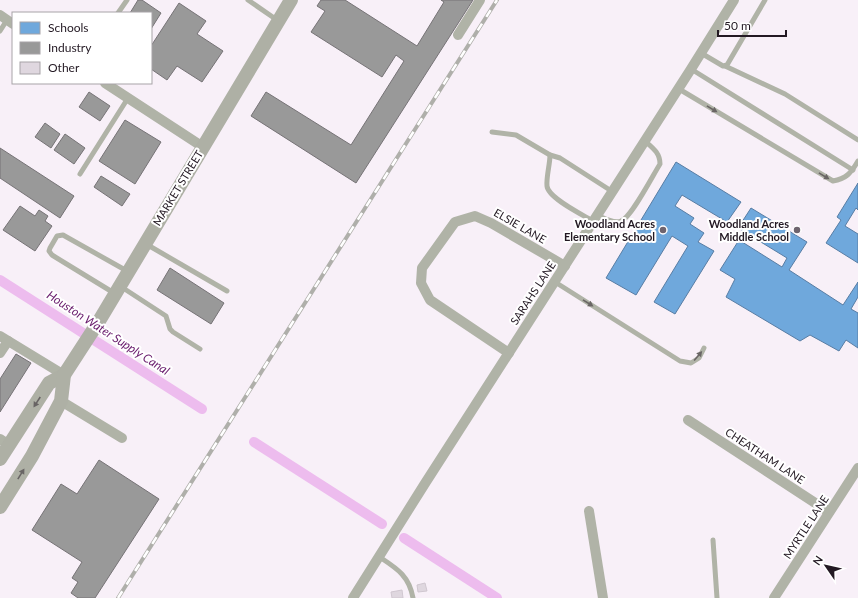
<svg xmlns="http://www.w3.org/2000/svg" width="858" height="598" viewBox="0 0 858 598" font-family="Lato,sans-serif">
<style>
.schools{fill:#6fa8dc;stroke:#587da4}
.industry{fill:#999;stroke:#767376}
.lines{fill:none;stroke-linecap:round;stroke-linejoin:round}
.canal{stroke:#edbcee;stroke-width:10}
.building{fill:#dfd7df;stroke:#d0c7d0}
.service{stroke:#b0b3a7;stroke-width:5}
.minor{stroke:#b0b3a7;stroke-width:10}
.secondary{stroke:#aeb0a5;stroke-width:14}
.rail-casing{stroke:#afafaa;stroke-width:4}
.rail{stroke:#fff;stroke-width:2.5;stroke-dasharray:8;stroke-linecap:butt}
.oneway{fill:#6a6665}
.oneway2{fill:#686464}
.poi-dot{fill:#6e646e;stroke:#fff;stroke-width:1.5}
.labels{text-anchor:middle;stroke-width:4;stroke-linejoin:round;paint-order:stroke}
.street-label{font-size:11px;fill:#231923;stroke:#fff}
.poi-label{font-size:11px;font-weight:bold;fill:#231923;stroke:#fff;text-anchor:end}
.water-label{font-size:12px;font-style:italic;fill:#691c6d;stroke:#fff}
</style>
<rect width="100%" height="100%" fill="#f8f0f8"/>
<!-- schools -->
<g class="schools">
<path d="M676,162L741,202L727,222L682,195L675,206L694,218L690,224L704,233L698,242L714,251L675,314L654,302L688,246L672,236L636,295L606,278Z"/>
<path d="M858,183V210L856,208L845,226L858,234V263L826,243L841,220L837,217Z"/>
<path d="M751,208L807,242L789,270L843,305L858,282V297L851,309L858,313V348L846,340L839,351L810,335L800,341L726,297L735,279L720,270L739,240L782,267L787,258L738,228Z"/>
</g>
<!-- industry -->
<g class="industry">
<path d="M138,0H142L161,13L151,29V13H130Z"/>
<path d="M321,0H345L417,46L444,2L441,0H473L356,183L251,116L266,92L351,145L404,61L396,55L382,77L311,32L325,11L317,6Z"/>
<path d="M179,3L206,21L197,34L223,51L202,82L177,66L167,80L151,69V46Z"/>
<path d="M89,92L110,106L100,121L79,107Z"/>
<path d="M125,120L161,142L135,184L99,161Z"/>
<path d="M45,123L60,134L51,148L35,137Z"/>
<path d="M65,134L85,148L74,164L54,150Z"/>
<path d="M0,148L74,196L60,218L0,178Z"/>
<path d="M101,176L130,194L122,206L94,187Z"/>
<path d="M20,206L35,216L39,210L48,216L45,221L52,226L35,251L3,230Z"/>
<path d="M170,268L224,303L211,324L157,290Z"/>
<path d="M16,354L31,363L0,412V379Z"/>
<path d="M99,460L159,499L95,598H78L71,593L78,582L72,578L82,562L32,530L61,484L77,494Z"/>
</g>
<g class="lines">
<!-- canal -->
<g class="canal">
<path d="M0,280L202,409"/>
<path d="M254,442L382,524"/>
<path d="M404,538L497,598"/>
</g>
</g>
<!-- building -->
<g class="building">
<path d="M425,583L427,591L418,592L417,585Z"/>
<path d="M402,590L403,598H392L391,592Z"/>
</g>
<g class="lines">
<!-- service -->
<g class="service">
<path d="M248,0L277,20"/>
<path d="M118,13L127,0"/>
<path d="M0,31L7,20"/>
<path d="M701,53L723,66L727,65L765,0"/>
<path d="M725,66L785,94L858,140"/>
<path d="M691,69L853,170"/>
<path d="M679,89L833,181C846,179 851,173 858,161"/>
<path d="M492,132L516,135L550,155L560,158L613,192"/>
<path d="M550,155C550,164 546,178 547,186C548,198 583,215 593,221"/>
<path d="M80,174L128,98"/>
<path d="M597,215C604,218 613,224 621,221C631,218 653,175 660,164C660,153 653,148 645,141"/>
<path d="M146,244L227,291"/>
<path d="M555,282L680,361L691,363L699,358L704,348"/>
<path d="M120,286L166,316L170,329L173,332L200,349"/>
<path d="M114,293L52,255L49,251L50,248L57,236L63,235L127,271"/>
<path d="M713,540L717,598"/>
<path d="M378,556C396,568 409,575 413,598"/>
</g>
<!-- minor -->
<g class="minor">
<path d="M0,15L13,24"/>
<path d="M458,35L480,0"/>
<path d="M105,83L203,147"/>
<path d="M0,336L64,375"/>
<path d="M0,353L8,341"/>
<path d="M509,353L430,300L421,283L422,268L455,222L475,216L491,223L565,266"/>
<path d="M61,401L122,438"/>
<path d="M688,420L829,512"/>
<path d="M0,439L9,445"/>
<path d="M589,511L603,598"/>
<path d="M353,598L424,485L691,69L734,0"/>
<path d="M774,598L858,468"/>
</g>
<!-- secondary -->
<g class="secondary">
<path d="M0,459L49,383L64,375"/>
<path d="M0,507L32,456L61,401L64,375L99,321L291,0"/>
</g>
<!-- rail casing -->
<g class="rail-casing">
<path id="rail" d="M118,598L497,0"/>
</g>
<!-- rail -->
<use href="#rail" class="rail"/>
</g>
<!-- one-way arrows -->
<defs><path id="oneway-solid" d="M-6-.8H1V-3.2L6.5 0L1 3.2V.8H-6Z"/></defs>
<g class="oneway">
<use href="#oneway-solid" transform="translate(712 109) rotate(31)"/>
<use href="#oneway-solid" transform="translate(824 176) rotate(31)"/>
<use href="#oneway-solid" transform="translate(588 303) rotate(32)"/>
<use href="#oneway-solid" transform="translate(698 356) rotate(-50)"/>
</g>
<g class="oneway2">
<use href="#oneway-solid" transform="translate(37 402) rotate(123)"/>
<use href="#oneway-solid" transform="translate(21 474) rotate(-58)"/>
</g>
<!-- markers -->
<g class="poi-dot">
<circle cx="663" cy="230" r="4"/>
<circle cx="797" cy="230" r="4"/>
</g>
<g class="labels">
<!-- street labels -->
<g class="street-label">
<text transform="translate(178 188) rotate(-59)" y="4">MARKET STREET</text>
<text transform="translate(520 226) rotate(30)" y="4">ELSIE LANE</text>
<text transform="translate(533 293) rotate(-57)" y="4">SARAHS LANE</text>
<text transform="translate(765 456) rotate(33)" y="4">CHEATHAM LANE</text>
<text transform="translate(806 527) rotate(-57)" y="4">MYRTLE LANE</text>
</g>
<!-- poi labels -->
<g class="poi-label">
<text x="655" y="228">Woodland Acres<tspan x="655" dy="13">Elementary School</tspan></text>
<text x="789" y="228">Woodland Acres<tspan x="789" dy="13">Middle School</tspan></text>
</g>
<!-- water labels -->
<g class="water-label">
<text transform="translate(108 333) rotate(33)" y="4">Houston Water Supply Canal</text>
</g>
</g>
<!-- legend -->
<rect x="12" y="12" width="140" height="72" fill="#ffffff" stroke="#a7a3a7"/>
<rect x="20" y="22" width="20" height="12" fill="#6fa8dc" stroke="#a7a3a7"/>
<text x="48" y="32" font-size="12" fill="#231923">Schools</text>
<rect x="20" y="42" width="20" height="12" fill="#999999" stroke="#a7a3a7"/>
<text x="48" y="52" font-size="12" fill="#231923">Industry</text>
<rect x="20" y="62" width="20" height="12" fill="#dfd7df" stroke="#a7a3a7"/>
<text x="48" y="72" font-size="12" fill="#231923">Other</text>
<!-- north arrow -->
<g transform="translate(826 566) rotate(304)" stroke="#ffffff" stroke-width="3" paint-order="stroke">
<path d="M0-3L7 15L0 10L-7 15Z" fill="#231923"/>
<text y="-6" font-size="11" font-weight="bold" text-anchor="middle" fill="#231923">N</text>
</g>
<!-- scale -->
<path d="M718 30v6h68v-6" fill="none" stroke="#231923" stroke-width="2"/>
<text x="724" y="30" font-size="12" fill="#231923" stroke="#ffffff" stroke-width="3" paint-order="stroke">50 m</text>
</svg>
